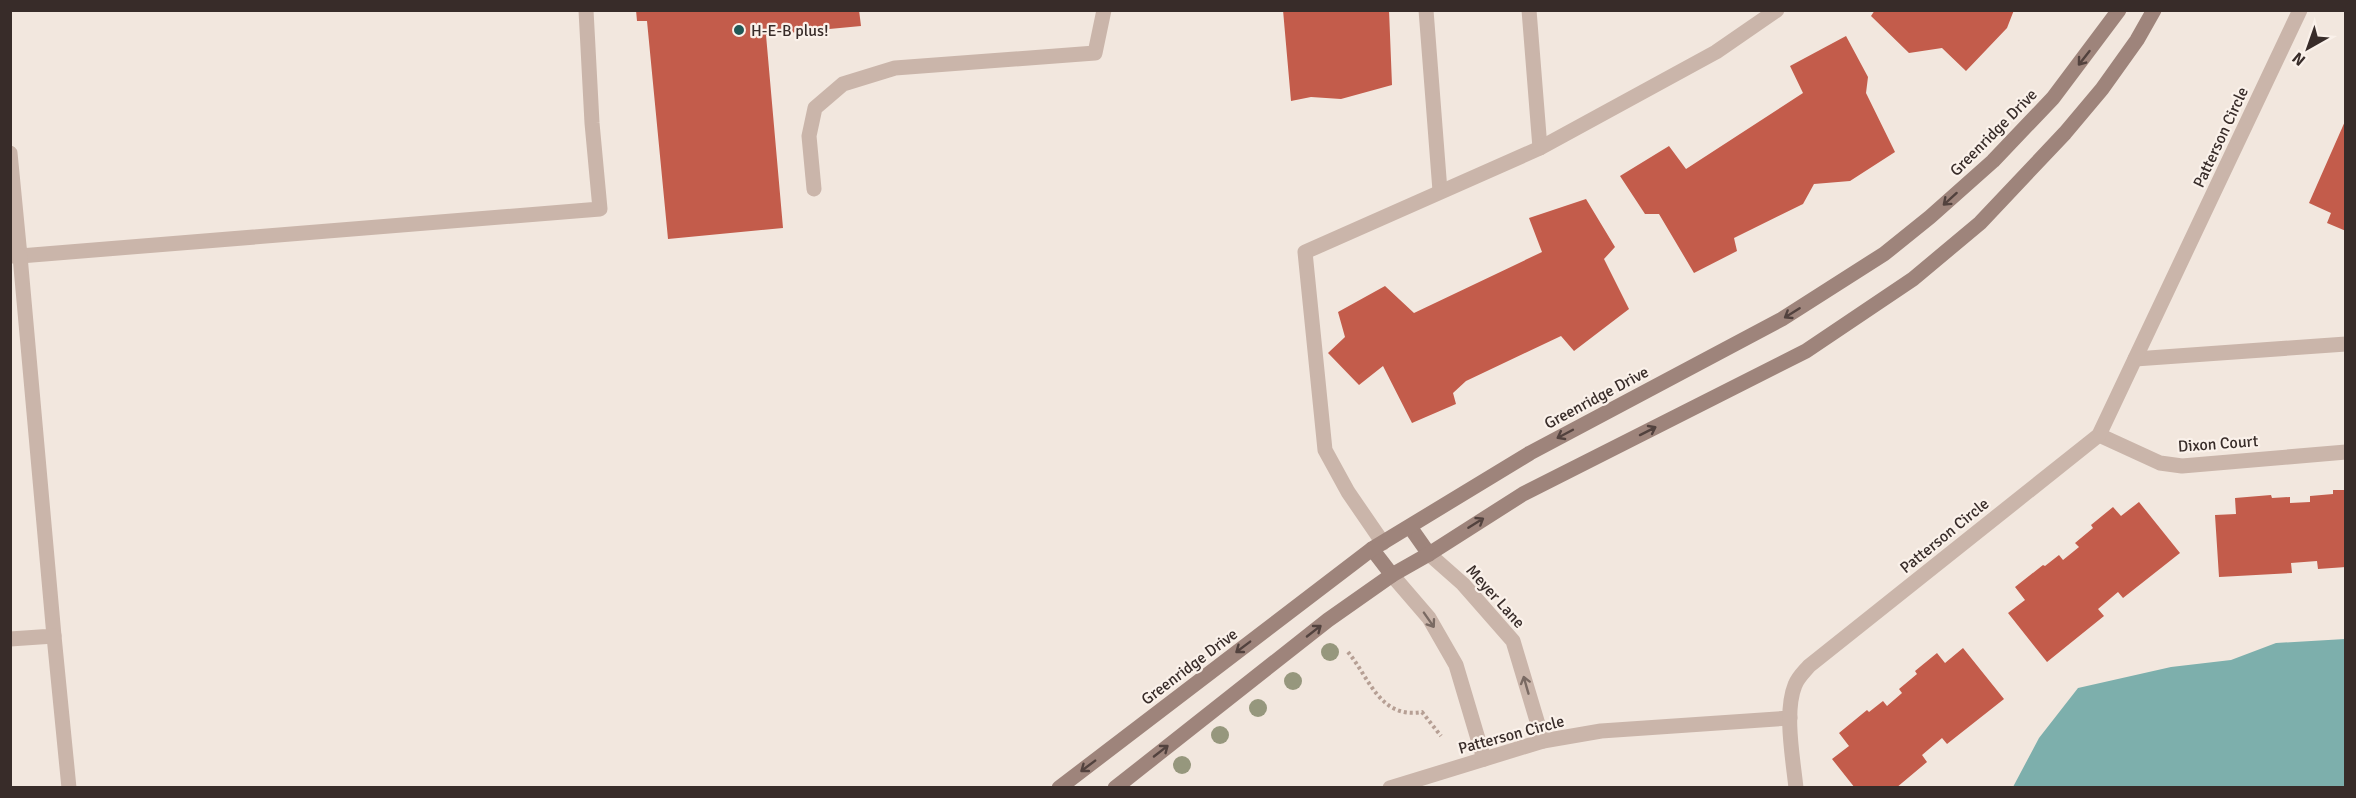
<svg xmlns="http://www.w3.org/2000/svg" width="2356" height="798" viewBox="0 0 2356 798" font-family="Signika,sans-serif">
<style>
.water{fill:#7dafac}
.building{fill:#c35c4b}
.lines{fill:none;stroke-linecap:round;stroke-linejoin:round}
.path{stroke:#b69f94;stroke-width:4;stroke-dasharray:3 3;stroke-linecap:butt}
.lane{stroke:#cab5aa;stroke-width:15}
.street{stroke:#cab5aa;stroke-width:15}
.secondary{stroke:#9e847b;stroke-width:15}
.tree{fill:#96977d}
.oneway{stroke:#52423e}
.oneway2{stroke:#7a6a63}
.poi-dot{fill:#205856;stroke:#faf1ea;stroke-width:2}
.labels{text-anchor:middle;stroke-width:4.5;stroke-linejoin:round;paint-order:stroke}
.poi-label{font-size:16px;fill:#382c29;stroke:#faf1ea;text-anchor:start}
.street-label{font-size:16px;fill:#382c29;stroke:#faf1ea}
</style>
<rect width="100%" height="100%" fill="#f2e7de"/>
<!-- water -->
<path class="water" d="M2345,639V787H2013L2039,738L2078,688L2171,667L2231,660L2276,643Z"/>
<!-- building -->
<g class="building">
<path d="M636,10H859L861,26L766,35L783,228L668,239L647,21H637Z"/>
<path d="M1283,10H1389L1392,85L1341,99L1311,97L1291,101Z"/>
<path d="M1875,10H2014L2007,28L1966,71L1942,48L1909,53L1871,16Z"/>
<path d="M1846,36L1868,77L1866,93L1895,152L1850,181L1814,184L1803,204L1734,238L1737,251L1694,273L1659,214H1645L1620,176L1669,146L1686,169L1803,93L1790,66Z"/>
<path d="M2346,119V231L2327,223L2331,213L2309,203Z"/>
<path d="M1586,199L1615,247L1604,259L1629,309L1574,351L1561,336L1466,381L1453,393L1456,404L1412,423L1383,366L1359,385L1328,353L1345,337L1338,312L1385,286L1414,313L1542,252L1529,218Z"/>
<path d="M2333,490H2346V567L2318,569L2317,561L2291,563L2292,573L2219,577L2215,515L2236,514L2235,498L2271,495L2272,498L2290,497V503L2310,502V496L2333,494Z"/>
<path d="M2139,502L2180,553L2123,598L2118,592L2098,609L2104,616L2047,662L2008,613L2025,600L2015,587L2043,565L2045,566L2059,555L2063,560L2079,547L2075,543L2093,528L2091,525L2113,507L2121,516Z"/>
<path d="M1963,648L2004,699L1947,744L1942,738L1922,755L1927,762L1896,788H1855L1832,759L1849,746L1839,733L1867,710L1869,712L1883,701L1887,706L1902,693L1899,689L1917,674L1915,671L1937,653L1945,663Z"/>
</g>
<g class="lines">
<!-- path -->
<path class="path" d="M1348,652C1370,679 1380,719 1422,712L1441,736"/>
<!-- lane -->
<g class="lane">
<path d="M1426,10L1440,191"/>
<path d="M1529,10L1540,148"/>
<path d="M10,153L20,256L600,209L592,123L586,10"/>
<path d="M814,189L809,136L815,108L843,84L895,68L1095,53L1104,10"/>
<path d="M10,256H20L54,636L10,639"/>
<path d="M1383,543L1348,492L1325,450L1305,252L1540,148L1716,52L1777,10"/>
<path d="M54,636L69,788"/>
</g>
<!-- street -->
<g class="street">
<path d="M2135,359L2346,344"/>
<path d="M2099,435L2160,463L2182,466L2346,452"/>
<path d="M1429,554L1463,584L1513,641L1543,741"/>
<path d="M1392,575L1429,618L1456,665L1484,759"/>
<path d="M1390,788L1543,741L1601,731L1790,718"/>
<path d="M1796,788C1793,759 1784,712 1795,685C1798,677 1804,672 1809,666L2099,435L2300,10"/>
</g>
<!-- secondary -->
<g class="secondary">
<path d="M1410,527L1429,554"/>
<path d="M1372,549L1392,575"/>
<path d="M1059,788L1372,549L1530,453L1782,319L1884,254L1930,217L1993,161L2053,98L2119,10"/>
<path d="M1115,788L1328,620L1392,575L1429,554L1523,494L1806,351L1913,279L1980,223L2065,133L2102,89L2137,40L2154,10"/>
</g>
</g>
<!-- trees -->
<g class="tree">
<circle cx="1330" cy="652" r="9"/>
<circle cx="1293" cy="681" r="9"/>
<circle cx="1258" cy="708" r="9"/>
<circle cx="1220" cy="735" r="9"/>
<circle cx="1182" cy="765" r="9"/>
</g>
<!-- one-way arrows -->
<defs><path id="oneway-shaft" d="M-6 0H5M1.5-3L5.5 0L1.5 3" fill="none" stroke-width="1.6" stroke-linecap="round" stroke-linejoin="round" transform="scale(1.5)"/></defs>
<g class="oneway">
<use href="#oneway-shaft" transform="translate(2084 58) rotate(128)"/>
<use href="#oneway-shaft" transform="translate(1950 199) rotate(138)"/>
<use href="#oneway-shaft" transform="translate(1792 313) rotate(148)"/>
<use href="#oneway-shaft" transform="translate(1648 431) rotate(-27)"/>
<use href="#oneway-shaft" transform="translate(1565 434) rotate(152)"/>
<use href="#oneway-shaft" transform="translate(1476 523) rotate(-32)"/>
<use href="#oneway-shaft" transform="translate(1314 631) rotate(-38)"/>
<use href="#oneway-shaft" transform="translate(1243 647) rotate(143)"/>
<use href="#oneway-shaft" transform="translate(1161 751) rotate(-38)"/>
<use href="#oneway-shaft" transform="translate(1088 766) rotate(143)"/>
</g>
<g class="oneway2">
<use href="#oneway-shaft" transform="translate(1429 620) rotate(55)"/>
<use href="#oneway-shaft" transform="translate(1526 685) rotate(-106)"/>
</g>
<!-- markers -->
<circle class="poi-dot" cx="739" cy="30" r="6"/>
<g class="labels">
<!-- poi labels -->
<g class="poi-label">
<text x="751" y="36">H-E-B plus!</text>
</g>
<!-- street labels -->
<g class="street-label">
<text transform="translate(1993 132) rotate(-45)" y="6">Greenridge Drive</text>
<text transform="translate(2220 137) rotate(-65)" y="6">Patterson Circle</text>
<text transform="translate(1596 397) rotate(-28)" y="6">Greenridge Drive</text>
<text transform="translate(2218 443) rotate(-4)" y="6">Dixon Court</text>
<text transform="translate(1944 535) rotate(-39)" y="6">Patterson Circle</text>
<text transform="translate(1496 596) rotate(48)" y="6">Meyer Lane</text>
<text transform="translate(1189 666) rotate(-37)" y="6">Greenridge Drive</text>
<text transform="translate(1511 734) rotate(-15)" y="6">Patterson Circle</text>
</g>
</g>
<!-- border -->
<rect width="2356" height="798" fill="none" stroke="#382c29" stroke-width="24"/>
<!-- north arrow -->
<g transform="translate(2308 48) rotate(220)" stroke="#faf1ea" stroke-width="4.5" paint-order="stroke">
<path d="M0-4.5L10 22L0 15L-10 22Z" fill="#382c29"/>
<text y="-9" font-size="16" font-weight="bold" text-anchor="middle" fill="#382c29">N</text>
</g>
</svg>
